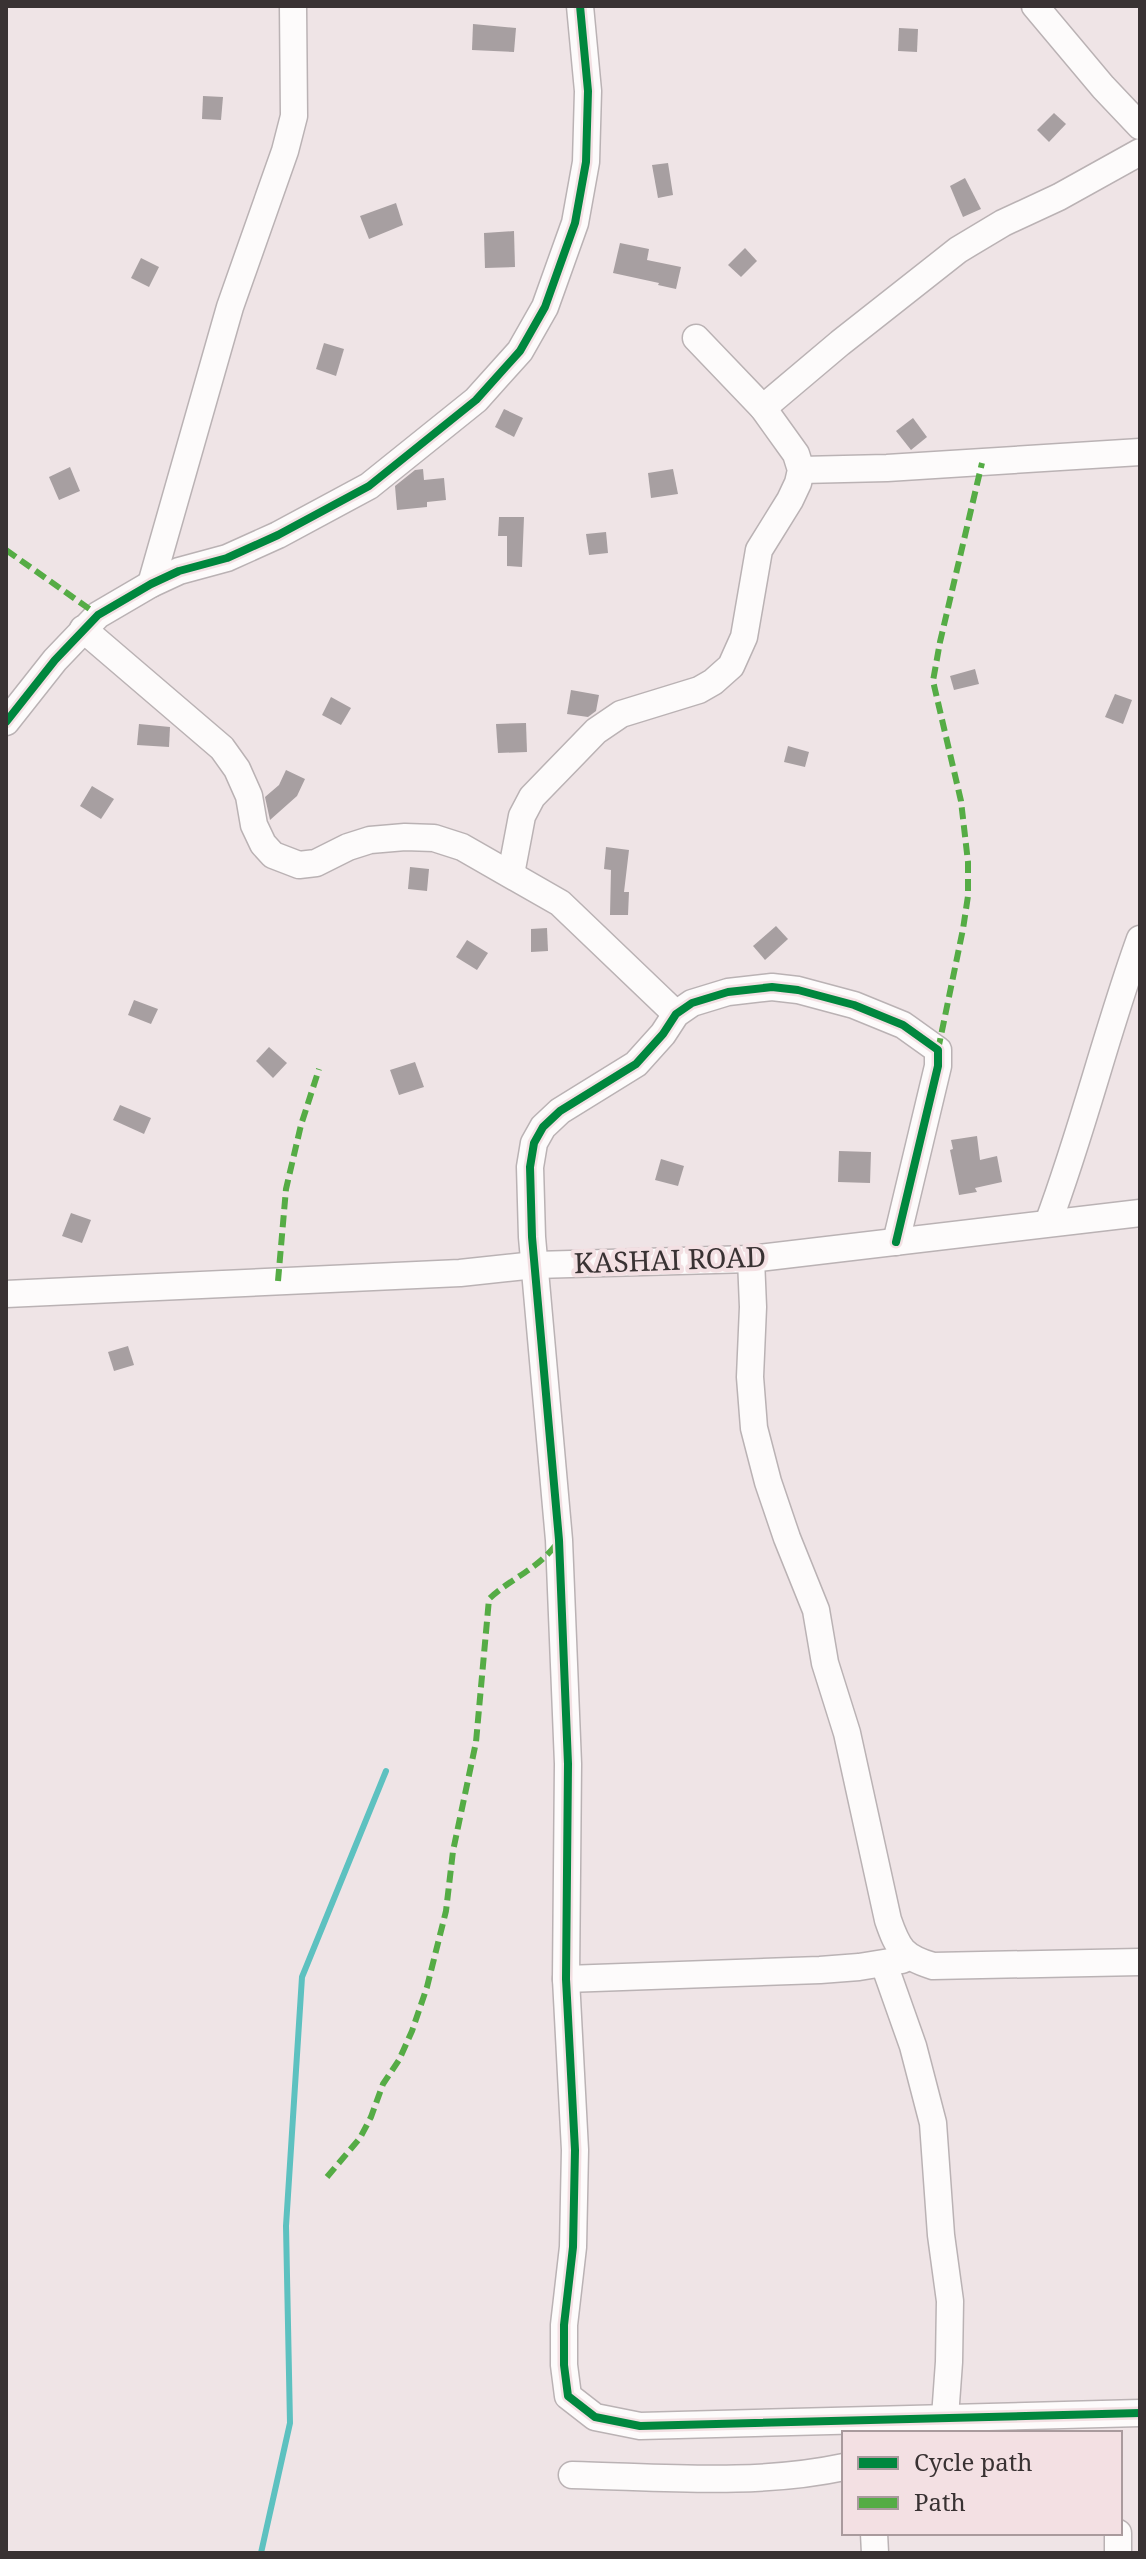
<svg xmlns="http://www.w3.org/2000/svg" width="1146" height="2559" viewBox="0 0 1146 2559" font-family="'Noto Serif',serif">
<style>
.lines{fill:none;stroke-linecap:round;stroke-linejoin:round}
.stream{stroke:#5dc1c0;stroke-width:6}
.building{fill:#a79fa1}
.minor-casing{stroke:#bab2b4;stroke-width:29}
.minor{stroke:#fdfbfb;stroke-width:26}
.quiet{stroke:#55ac45;stroke-width:6;stroke-dasharray:12 6;stroke-linecap:butt}
.cycleway-casing{stroke:#f3e0e3;stroke-width:13}
.cycleway{stroke:#00873e;stroke-width:8}
.labels{text-anchor:middle;stroke-width:8;stroke-linejoin:round;paint-order:stroke}
.street-label{font-size:28px;fill:#393233;stroke:#f3e0e3}
</style>
<rect width="100%" height="100%" fill="#efe4e6"/>
<g class="lines">
<!-- stream -->
<path class="stream" d="M261,2553L290,2423L286,2226L302,1977L386,1771"/>
</g>
<!-- building -->
<g class="building">
<path d="M473,24L516,28L514,52L472,50Z"/>
<path d="M899,28L918,29L917,52L898,51Z"/>
<path d="M203,96L223,97L221,120L202,119Z"/>
<path d="M1054,113L1066,124L1049,142L1037,130Z"/>
<path d="M668,163L673,195L658,198L652,165Z"/>
<path d="M965,178L981,209L963,217L950,186Z"/>
<path d="M396,203L403,225L369,239L360,216Z"/>
<path d="M514,231L515,267L485,268L484,233Z"/>
<path d="M620,243L649,249L647,260L681,267L676,289L658,285L659,283L613,273Z"/>
<path d="M745,248L757,261L741,277L728,265Z"/>
<path d="M141,258L159,267L149,287L131,278Z"/>
<path d="M324,343L344,349L336,376L316,369Z"/>
<path d="M504,409L523,418L514,437L495,427Z"/>
<path d="M913,418L927,437L911,450L896,431Z"/>
<path d="M70,467L80,491L59,500L49,477Z"/>
<path d="M423,469L424,480L444,478L446,500L427,502V507L397,510L395,486L415,470Z"/>
<path d="M673,469L678,494L651,498L648,473Z"/>
<path d="M499,517H524L522,567L507,566V536H498Z"/>
<path d="M606,532L608,553L589,555L586,534Z"/>
<path d="M975,669L979,684L954,690L950,676Z"/>
<path d="M571,690L599,695L596,711L588,717L567,714Z"/>
<path d="M1115,694L1132,700L1123,724L1105,717Z"/>
<path d="M331,697L351,708L341,725L322,715Z"/>
<path d="M526,723L527,752L498,753L496,724Z"/>
<path d="M139,724L170,727L169,747L137,745Z"/>
<path d="M788,746L809,752L805,767L784,762Z"/>
<path d="M286,770L305,779L297,796L270,820L265,797L279,785Z"/>
<path d="M92,786L114,799L101,819L80,806Z"/>
<path d="M606,847L629,850L624,892H629L628,915H610L611,870L604,869Z"/>
<path d="M410,867L429,869L427,891L408,889Z"/>
<path d="M776,926L788,939L765,960L753,946Z"/>
<path d="M547,928L548,951L531,952V929Z"/>
<path d="M467,940L488,953L477,970L456,957Z"/>
<path d="M134,1000L158,1009L151,1024L128,1015Z"/>
<path d="M269,1047L287,1063L273,1078L256,1061Z"/>
<path d="M415,1062L424,1087L399,1095L390,1070Z"/>
<path d="M120,1105L151,1118L144,1134L113,1120Z"/>
<path d="M977,1136L980,1160L997,1156L1002,1182L975,1188L977,1192L959,1195L950,1150L953,1149L951,1140Z"/>
<path d="M839,1151L871,1152L870,1183L838,1182Z"/>
<path d="M661,1159L684,1166L678,1186L655,1180Z"/>
<path d="M71,1213L91,1220L82,1243L62,1236Z"/>
<path d="M128,1346L134,1365L114,1371L108,1352Z"/>
</g>
<g class="lines">
<!-- minor casing -->
<g class="minor-casing">
<g id="minor">
<path d="M1035,6L1103,87L1140,126"/>
<path d="M763,408L840,343L958,250L1003,223L1059,197L1140,152"/>
<path d="M801,470L887,468L1140,452"/>
<path d="M151,584L230,307L285,151L294,116L293,6"/>
<path d="M83,629L222,748L237,769L249,796L254,825L263,844L273,855L299,865L316,863L348,847L370,840L405,837L434,838L462,847L560,903L676,1014"/>
<path d="M6,722L55,660L98,615L151,584L179,571L227,558L278,535L369,486L476,400L520,351L545,307L575,223L586,162L588,91L580,6"/>
<path d="M511,874L522,816L532,797L596,731L621,714L699,690L713,682L731,666L744,637L759,550L790,500L798,483L801,470L796,454L763,408L696,338"/>
<path d="M1048,1223C1083,1130 1106,1033 1140,939"/>
<path d="M896,1242L938,1066V1050L903,1025L854,1005L798,990L772,987L728,992L692,1003L676,1014L663,1034L636,1064L560,1111L543,1127L534,1143L530,1167L532,1237L559,1540L568,1764L566,1979L575,2150L573,2247L564,2325V2365L568,2396L595,2417L640,2426L1140,2413"/>
<path d="M751,1259L753,1307L750,1377L754,1428L768,1482L787,1538L816,1610L825,1663L847,1733L888,1920C898,1949 903,1957 933,1966L1140,1962"/>
<path d="M6,1294L460,1273L535,1265L751,1259L1140,1213"/>
<path d="M884,1964L913,2046L933,2123L941,2235L950,2301L949,2362L945,2417L931,2426"/>
<path d="M566,1979L820,1970L859,1967L902,1960"/>
<path d="M572,2475C663,2477 755,2486 844,2467"/>
<path d="M874,2533L875,2553"/>
<path d="M1118,2533V2553"/>
</g>
</g>
<!-- minor -->
<use href="#minor" class="minor"/>
<!-- quiet -->
<g class="quiet">
<path d="M6,550L98,615"/>
<path d="M938,1050L963,929L968,896V862L961,801L933,681L940,642L982,463"/>
<path d="M278,1281L286,1189L301,1125L319,1069"/>
<path d="M327,2177L360,2138L371,2117L383,2084L399,2060L412,2031L427,1987L446,1911L453,1851L476,1742L489,1599C511,1578 540,1568 557,1543"/>
</g>
<!-- cycleway casing -->
<g class="cycleway-casing">
<g id="cycleway">
<path d="M6,722L55,660L98,615L151,584L179,571L227,558L278,535L369,486L476,400L520,351L545,307L575,223L586,162L588,91L580,6"/>
<path d="M896,1242L938,1066V1050L903,1025L854,1005L798,990L772,987L728,992L692,1003L676,1014L663,1034L636,1064L560,1111L543,1127L534,1143L530,1167L532,1237L559,1540L568,1764L566,1979L575,2150L573,2247L564,2325V2365L568,2396L595,2417L640,2426L1140,2413"/>
</g>
</g>
<!-- cycleway -->
<use href="#cycleway" class="cycleway"/>
</g>
<g class="labels">
<!-- street labels -->
<g class="street-label">
<text transform="translate(670 1260) rotate(-2)" y="10">KASHAI ROAD</text>
</g>
</g>
<!-- border -->
<rect width="1146" height="2559" fill="none" stroke="#393233" stroke-width="16"/>
<!-- legend -->
<rect x="842" y="2431" width="280" height="104" fill="#f3e0e3" stroke="#a99a9d" stroke-width="2"/>
<rect x="858" y="2457" width="40" height="12" fill="#00873e" stroke="#a99a9d" stroke-width="2"/>
<text x="914" y="2471" font-size="24" fill="#393233">Cycle path</text>
<rect x="858" y="2497" width="40" height="12" fill="#55ac45" stroke="#a99a9d" stroke-width="2"/>
<text x="914" y="2511" font-size="24" fill="#393233">Path</text>
</svg>
